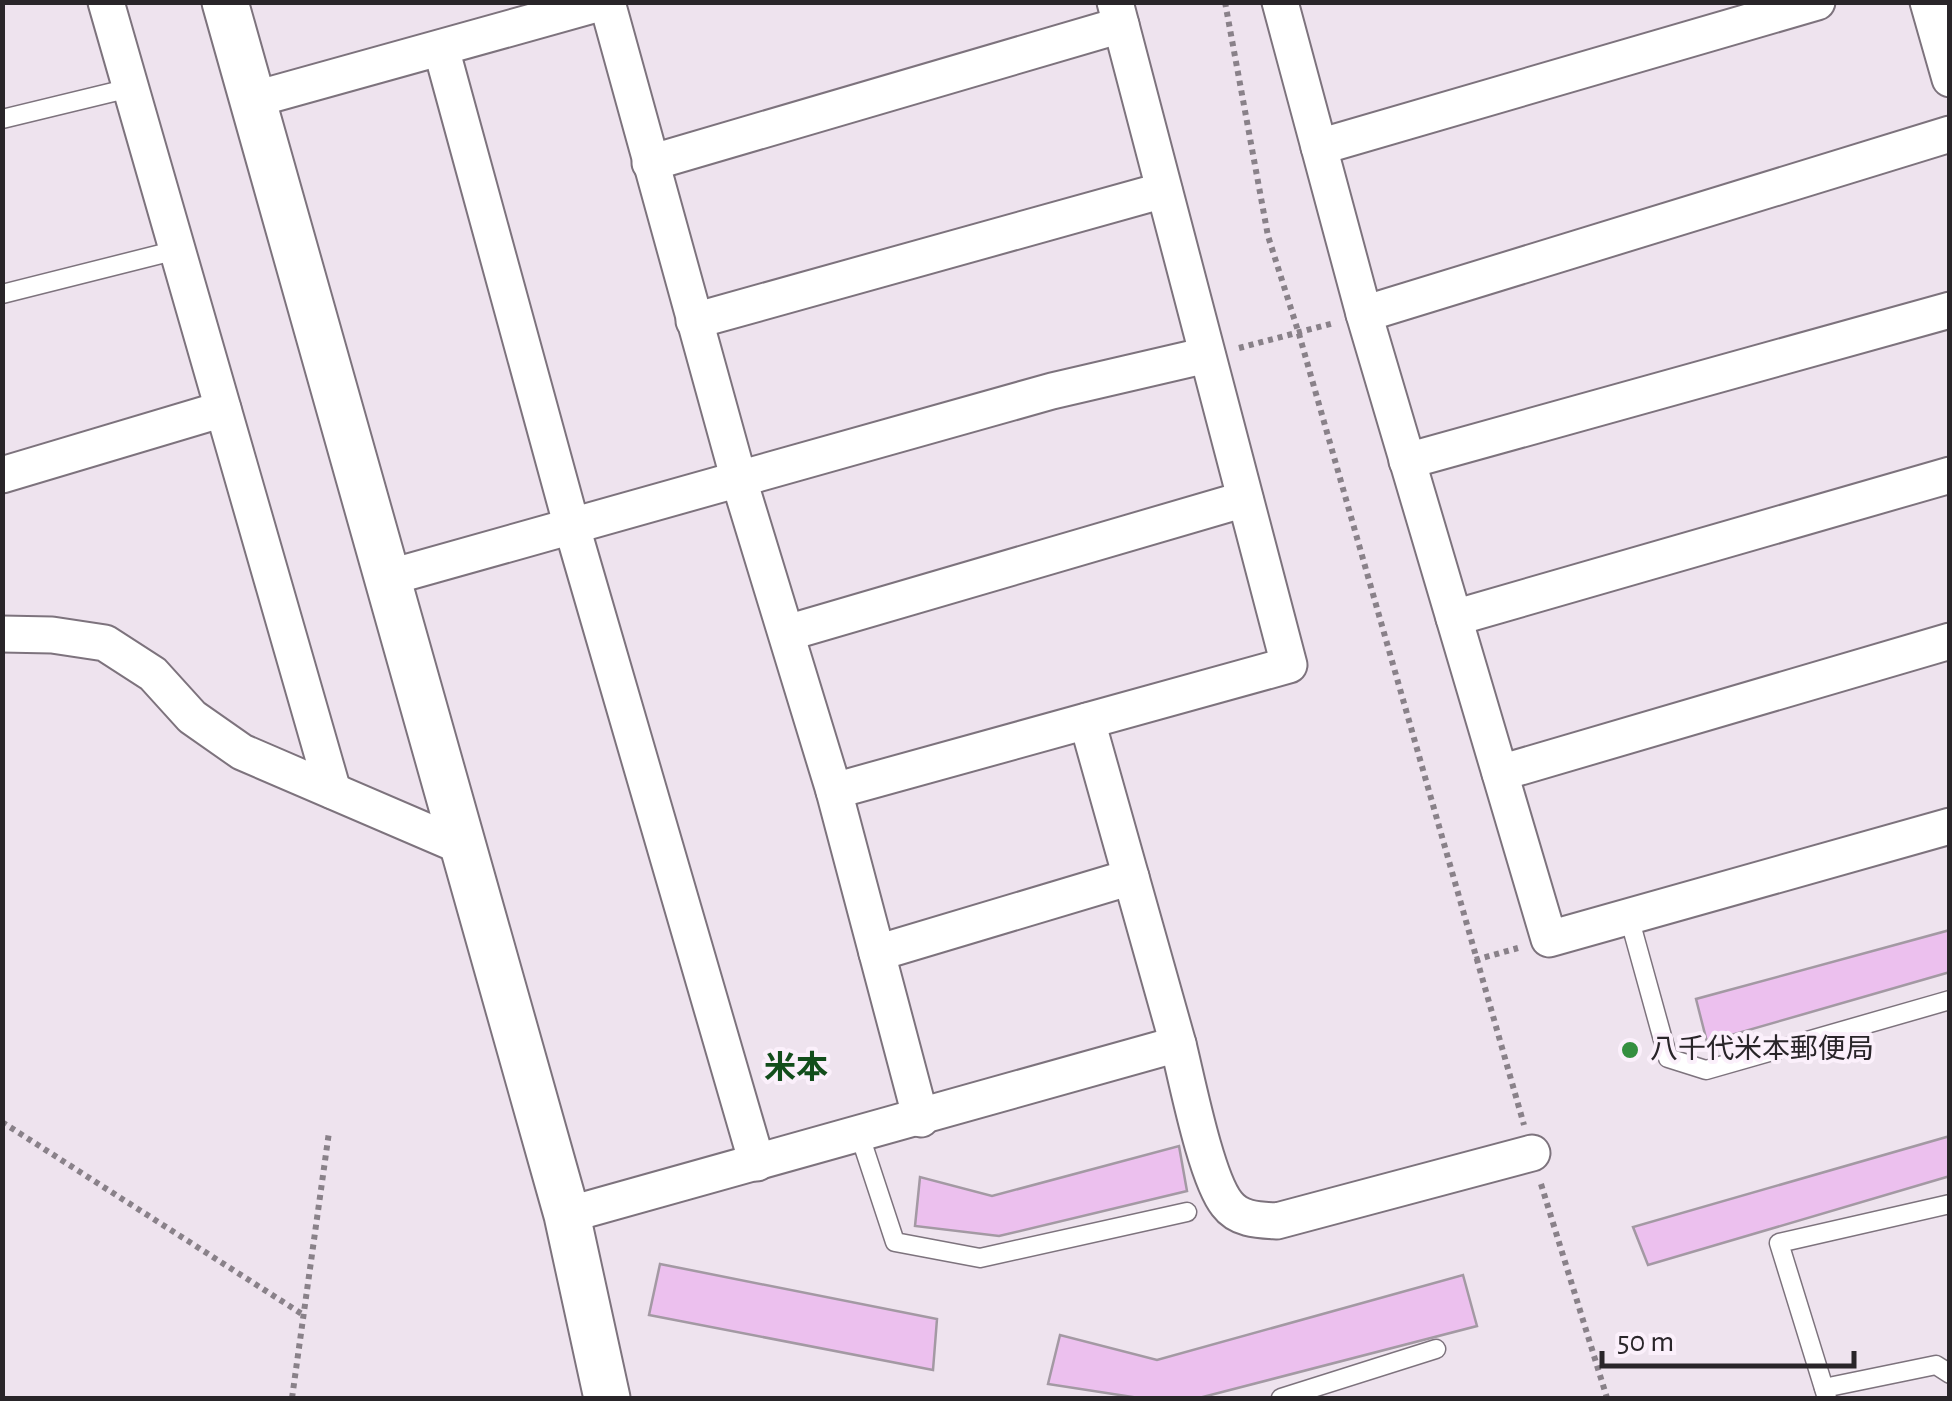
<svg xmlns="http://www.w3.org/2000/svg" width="1952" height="1401" viewBox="0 0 1952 1401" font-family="'Alegreya Sans','Noto Sans JP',sans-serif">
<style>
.building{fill:#ecc0ee;stroke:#a399a3;stroke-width:2.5}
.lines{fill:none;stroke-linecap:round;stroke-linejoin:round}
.service-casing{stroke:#7d737d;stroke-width:21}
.minor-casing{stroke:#7d737d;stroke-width:39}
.tertiary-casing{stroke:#7d737d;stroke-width:49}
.path{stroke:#898189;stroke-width:6;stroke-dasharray:5 5;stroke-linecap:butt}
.service{stroke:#fff;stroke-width:18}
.minor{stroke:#fff;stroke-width:35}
.tertiary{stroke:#fff;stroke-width:45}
.poi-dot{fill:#358f40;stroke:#fbf0fb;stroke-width:4}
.labels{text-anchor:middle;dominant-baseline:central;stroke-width:8;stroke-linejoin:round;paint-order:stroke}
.poi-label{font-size:28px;fill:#292529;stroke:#fbf0fb;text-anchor:start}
.quarter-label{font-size:32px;font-weight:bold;fill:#124d1b;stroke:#fbf0fb}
</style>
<rect width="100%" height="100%" fill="#eee3ee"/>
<!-- building -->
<g class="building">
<polygon points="1950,930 1950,972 1707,1042 1696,999"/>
<polygon points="1950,1136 1950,1176 1648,1265 1633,1227"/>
<polygon points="1179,1146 1187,1191 999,1236 915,1226 920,1177 992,1196"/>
<polygon points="660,1264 937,1319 933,1370 649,1315"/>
<polygon points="1463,1275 1477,1326 1199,1398 1139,1398 1048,1384 1060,1335 1157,1360"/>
</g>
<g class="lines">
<!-- service casing -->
<g class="service-casing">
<g id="service">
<polyline points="2,119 130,88"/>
<polyline points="2,294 177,250"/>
<polyline points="1629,917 1668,1058 1706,1070 1950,1000"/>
<polyline points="860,1136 895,1242 980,1258 1187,1212"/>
<polyline points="1824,1388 1936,1365 1950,1374"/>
<polyline points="1281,1398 1436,1349"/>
<polyline points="1827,1398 1779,1243 1950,1204"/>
</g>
</g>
<!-- minor casing -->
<g class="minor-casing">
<g id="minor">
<polyline points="106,2 333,791"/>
<polyline points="607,2 739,480 834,791 921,1119"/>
<polyline points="1280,2 1364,314 1549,939 1950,826"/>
<polyline points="1928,2 1950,79"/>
<polyline points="441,48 572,527 757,1163"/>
<polyline points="252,100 604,2"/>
<polyline points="1319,147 1817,2"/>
<polyline points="650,163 1121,25"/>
<polyline points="1364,314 1950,134"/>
<polyline points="694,321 1164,190"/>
<polyline points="1407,461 1950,310"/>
<polyline points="2,475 223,409"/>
<polyline points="387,578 1052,391 1207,355"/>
<polyline points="1454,618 1950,475"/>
<polyline points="787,633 1245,499"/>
<polyline points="2,634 52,635 105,643 153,674 192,717 242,752 463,847"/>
<polyline points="1087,721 1178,1044"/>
<polyline points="1500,773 1950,641"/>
<polyline points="834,791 1289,665 1115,2"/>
<polyline points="877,953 1131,877"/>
<path d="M567 1215 1178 1044C1187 1080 1206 1178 1227 1204 1239 1220 1259 1220 1277 1221L1532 1153"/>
</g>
</g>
<!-- tertiary casing -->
<g class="tertiary-casing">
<polyline id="tertiary" points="225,2 567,1215 607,1398"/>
</g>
<!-- path -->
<g class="path">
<polyline points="1225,2 1268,236 1299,334 1524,1125"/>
<polyline points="1239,348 1334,323"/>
<polyline points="1475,960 1518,948"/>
<polyline points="2,1122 302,1314"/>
<polyline points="1541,1184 1607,1398"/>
<polyline points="292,1398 329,1132"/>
</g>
<!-- service -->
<use href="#service" class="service"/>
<!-- minor -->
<use href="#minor" class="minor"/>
<!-- tertiary -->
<use href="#tertiary" class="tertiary"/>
</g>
<!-- markers -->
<circle class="poi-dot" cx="1630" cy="1050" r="10"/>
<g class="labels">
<!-- poi labels -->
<g class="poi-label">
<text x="1650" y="1050">八千代米本郵便局</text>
</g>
<!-- quarter labels -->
<g class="quarter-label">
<text x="796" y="1068">米本</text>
</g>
</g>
<!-- border -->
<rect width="1952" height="1401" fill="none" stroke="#292529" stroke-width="10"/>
<!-- scale -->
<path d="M1602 1351v15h252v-15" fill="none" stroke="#292529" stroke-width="5"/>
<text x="1617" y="1351" font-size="30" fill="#292529" stroke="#fbf0fb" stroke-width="8" paint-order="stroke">50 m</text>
</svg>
